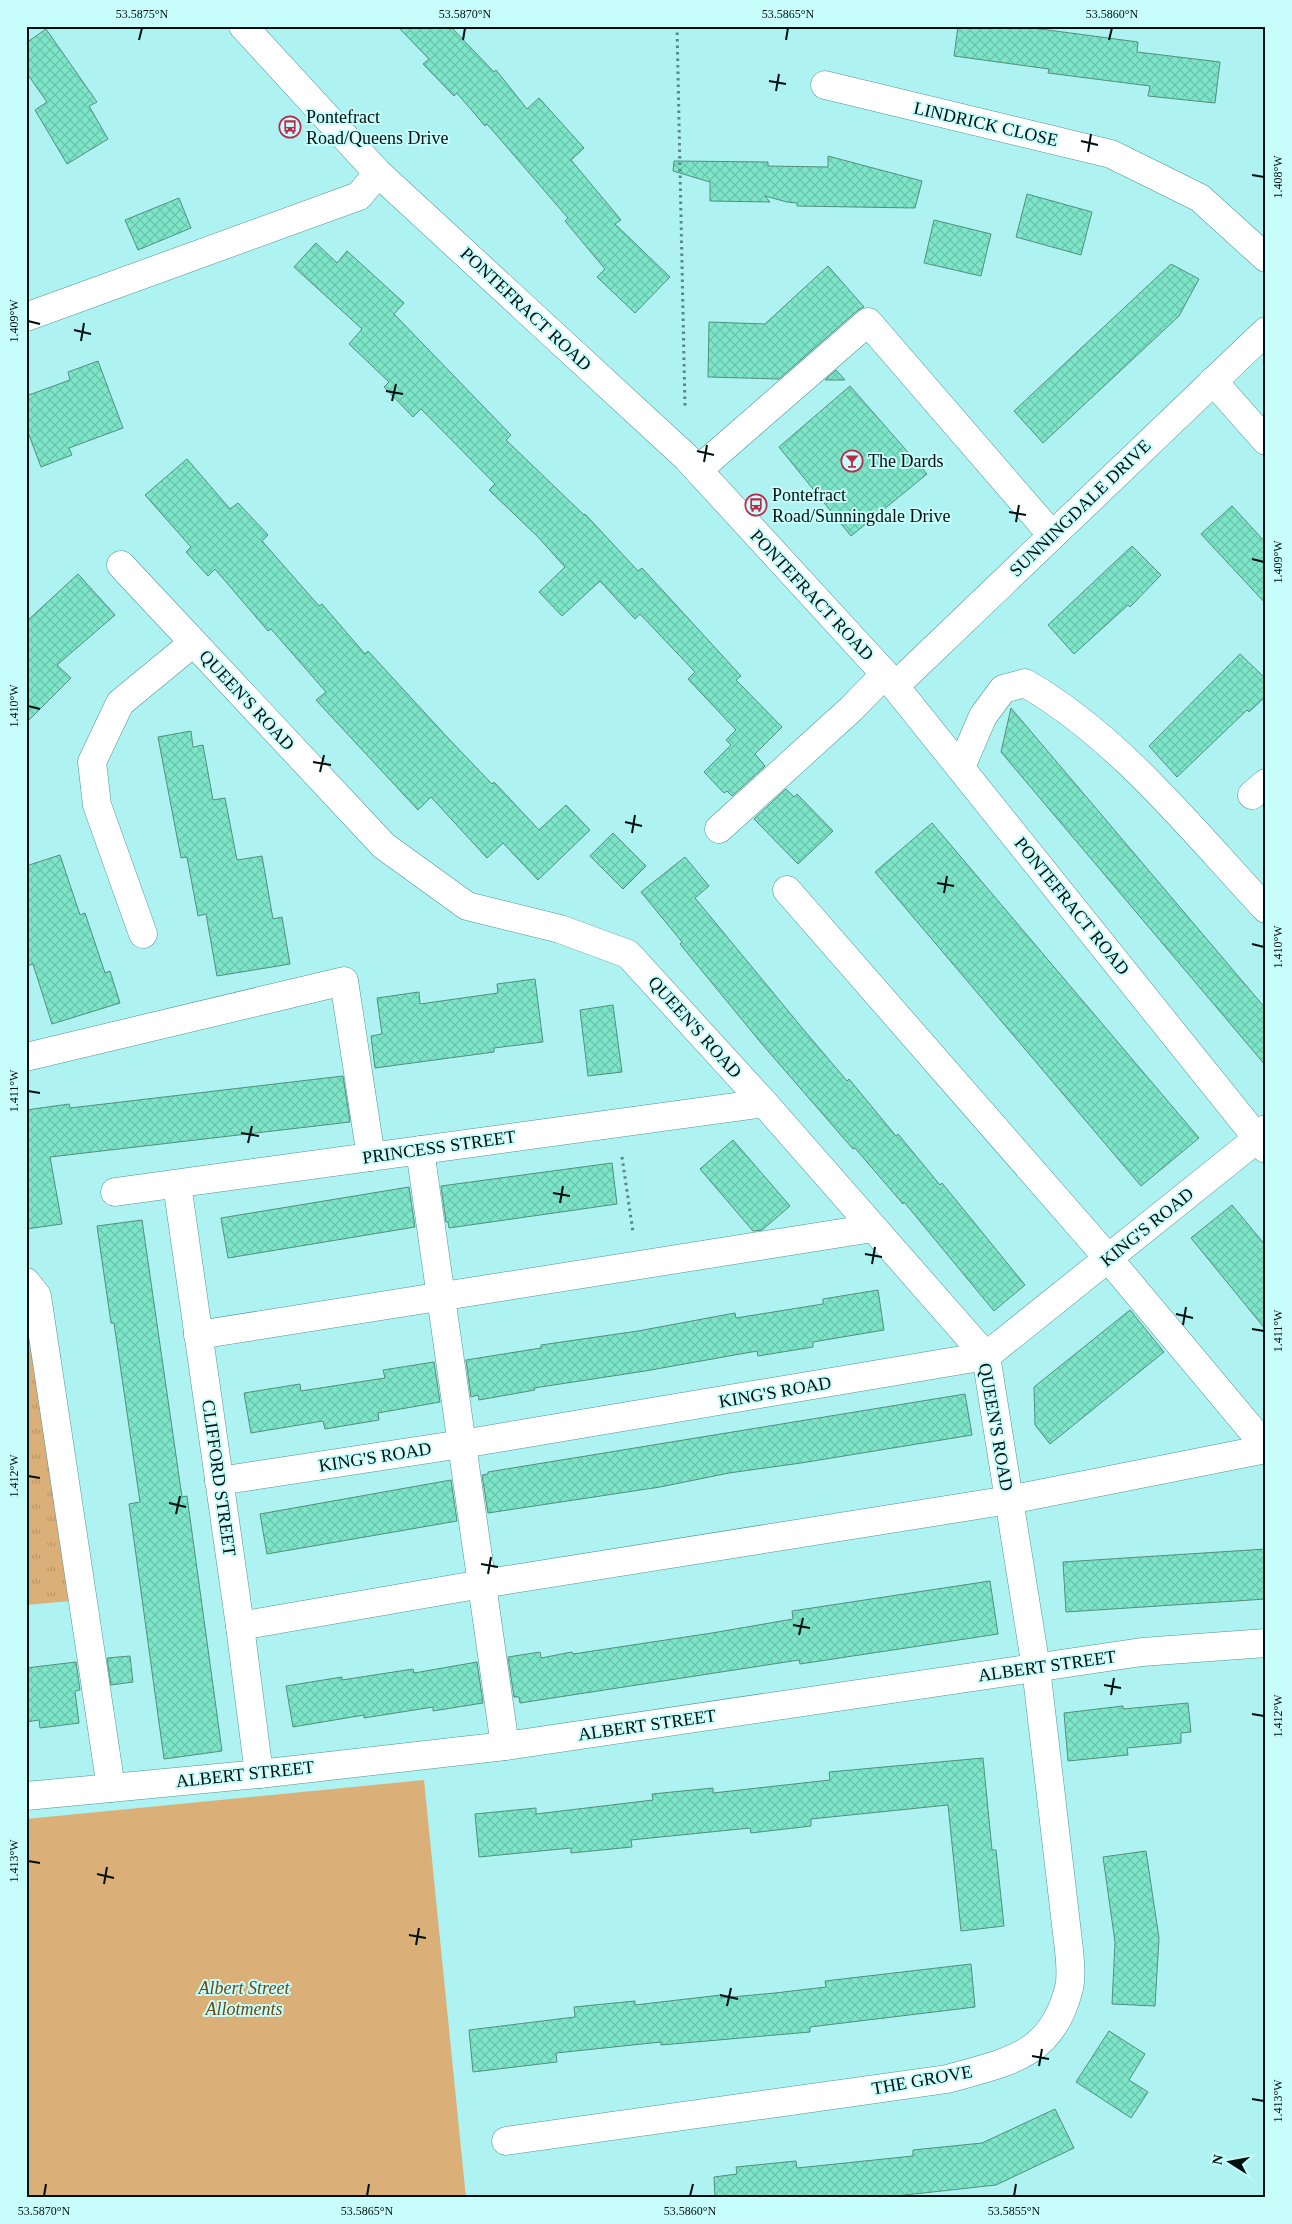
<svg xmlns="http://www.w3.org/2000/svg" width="1292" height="2224" viewBox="0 0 1292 2224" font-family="Georgia,serif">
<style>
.grass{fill:url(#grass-tufts)}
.garden{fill:#dbb078}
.building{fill:url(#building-cross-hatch);stroke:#538f7e}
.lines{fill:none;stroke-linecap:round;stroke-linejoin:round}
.minor-casing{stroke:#519493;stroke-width:29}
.path{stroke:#5b8685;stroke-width:3;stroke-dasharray:2.5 4;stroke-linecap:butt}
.minor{stroke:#fff;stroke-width:28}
.ticks{fill:none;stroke:#000f0f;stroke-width:2}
.labels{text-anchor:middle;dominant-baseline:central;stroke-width:4;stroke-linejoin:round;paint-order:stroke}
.poi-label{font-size:18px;fill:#000f0f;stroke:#c7fefc;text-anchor:start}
.street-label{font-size:18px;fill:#000f0f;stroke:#c7fefc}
.park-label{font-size:18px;font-style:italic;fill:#6b4811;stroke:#c7fefc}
.neatline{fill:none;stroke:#000f0f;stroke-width:2}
.ticks-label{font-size:12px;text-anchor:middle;fill:#000f0f}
</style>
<defs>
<pattern id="grass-tufts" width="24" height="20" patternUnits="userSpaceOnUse" patternTransform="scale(1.25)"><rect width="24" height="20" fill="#dbb078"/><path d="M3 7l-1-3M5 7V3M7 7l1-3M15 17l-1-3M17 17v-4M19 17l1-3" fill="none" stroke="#ba9667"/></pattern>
<pattern id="building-cross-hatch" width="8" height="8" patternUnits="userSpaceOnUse" patternTransform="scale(1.25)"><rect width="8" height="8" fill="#7de5c8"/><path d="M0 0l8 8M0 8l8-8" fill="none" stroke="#6ac3ab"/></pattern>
</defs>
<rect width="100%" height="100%" fill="#aef3f1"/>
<!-- grass -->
<polygon class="grass" points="26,1339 37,1344 71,1601 26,1605"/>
<!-- garden -->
<polygon class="garden" points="424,1780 466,2198 26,2198 26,1819"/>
<!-- building -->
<g class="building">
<polygon points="397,26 450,26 494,72 496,70 527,109 539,98 584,148 571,160 621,220 615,224 670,277 635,313 597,277 605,269 565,221 568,218 487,124 485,126 457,93 454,96 423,64 429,59"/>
<polygon points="958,26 1018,26 1138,42 1137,52 1220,62 1215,103 1148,96 1150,86 1048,73 1049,69 954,56"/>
<polygon points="46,29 97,102 89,106 108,139 67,164 35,110 47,102 26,72 26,43"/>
<polygon points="828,156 922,181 915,208 797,206 797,203 787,202 765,196 770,202 710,201 710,182 673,171 674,161 768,162 768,166 828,167"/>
<polygon points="1027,194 1092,212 1081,255 1016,237"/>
<polygon points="179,198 191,228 138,250 125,220"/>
<polygon points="934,220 991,234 981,276 924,263"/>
<polygon points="316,243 337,263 347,251 404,303 394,314 511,435 506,440 584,515 585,514 638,571 642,568 741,676 736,680 782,727 755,754 765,766 732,796 727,791 724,793 704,772 731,745 726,740 736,730 688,679 695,672 640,614 635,619 600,581 562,616 539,592 565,567 538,537 489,490 495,484 421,409 413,417 384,387 389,382 349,344 362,329 294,267"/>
<polygon points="1171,264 1199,279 1179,316 1043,443 1014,411"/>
<polygon points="828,266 864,307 858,310 779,379 708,377 709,322 765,324"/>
<polygon points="98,361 123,428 69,448 72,455 41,467 26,427 26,396 70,380 68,372"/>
<polygon points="836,370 845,380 825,380"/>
<polygon points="850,386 927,474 851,536 779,447"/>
<polygon points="187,459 230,509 238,503 268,535 262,541 319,606 322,604 365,654 368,651 447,737 492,784 494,782 539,830 566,805 590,830 538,880 503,843 487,858 431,797 418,810 316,700 326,692 271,629 268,631 215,569 208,576 186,552 191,547 145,495"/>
<polygon points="1232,506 1266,543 1266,604 1201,534"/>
<polygon points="1132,546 1161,575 1130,607 1128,605 1074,654 1048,625"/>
<polygon points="78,574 115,615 57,665 71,678 26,723 26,622"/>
<polygon points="1240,654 1266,679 1266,696 1249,712 1247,710 1177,777 1149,746"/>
<polygon points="1011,708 1266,1009 1266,1066 1001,752"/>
<polygon points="191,731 193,747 203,745 213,800 225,798 237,860 262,856 273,919 282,917 290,964 217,976 206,914 198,916 187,857 181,858 158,737"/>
<polygon points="786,789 794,797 797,794 833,831 798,864 754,819"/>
<polygon points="932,823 1199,1138 1141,1186 875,872"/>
<polygon points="613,833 646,866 623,889 590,856"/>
<polygon points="60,855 80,915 85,913 105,973 110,971 120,1003 52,1024 33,964 26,966 26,866"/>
<polygon points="685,857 709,886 695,898 803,1029 847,1081 849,1079 896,1136 898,1134 940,1185 942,1183 1025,1285 994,1311 904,1202 903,1204 855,1148 853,1149 762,1044 680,944 682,942 641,892"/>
<polygon points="535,979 543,1042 494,1048 494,1052 375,1068 371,1036 382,1034 377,998 419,992 420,1004 498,993 497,984"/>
<polygon points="613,1005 622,1072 588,1076 580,1010"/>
<polygon points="343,1076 350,1122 50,1157 62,1224 26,1229 26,1110 69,1104 70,1108"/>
<polygon points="733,1140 790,1206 762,1230 753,1231 700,1169"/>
<polygon points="612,1163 617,1204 449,1228 448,1222 446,1222 441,1186"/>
<polygon points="409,1187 415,1227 228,1258 221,1218"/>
<polygon points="1232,1205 1266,1246 1266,1330 1191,1238"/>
<polygon points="142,1220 182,1497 187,1496 222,1751 164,1759 129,1504 140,1502 114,1323 111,1323 97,1226"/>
<polygon points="878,1290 884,1330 813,1342 813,1347 758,1356 757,1351 645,1371 534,1388 535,1390 479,1400 478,1395 471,1397 466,1360 541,1348 541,1345 638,1331 735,1313 736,1318 823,1304 823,1299"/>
<polygon points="1130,1310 1164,1352 1050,1444 1035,1425 1034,1387"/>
<polygon points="434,1362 440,1402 378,1413 379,1420 325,1429 323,1421 251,1433 244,1393 300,1384 301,1391 346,1384 385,1378 383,1370"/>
<polygon points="965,1394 972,1435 801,1463 729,1473 660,1487 488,1513 482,1475 488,1474 488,1472"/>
<polygon points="451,1480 457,1521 267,1554 260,1514"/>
<polygon points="1266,1549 1266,1599 1066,1612 1063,1562"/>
<polygon points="990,1581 998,1634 800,1664 799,1660 520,1703 519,1697 514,1697 508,1657 540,1652 541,1658 572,1652 573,1654 712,1633 793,1619 792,1611"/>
<polygon points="130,1656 133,1682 111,1685 107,1658"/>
<polygon points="76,1662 80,1690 75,1691 79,1723 40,1728 39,1720 26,1722 26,1668"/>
<polygon points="477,1662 483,1703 433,1711 433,1707 364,1718 364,1715 293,1727 286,1686 342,1677 342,1680 413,1669 414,1673"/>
<polygon points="1188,1703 1191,1732 1181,1733 1181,1743 1127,1748 1128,1755 1068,1761 1064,1713 1123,1706 1123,1709"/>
<polygon points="983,1758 992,1850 996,1850 1004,1926 961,1931 948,1805 811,1819 811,1826 751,1833 750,1828 631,1840 632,1847 571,1853 571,1848 479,1857 475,1814 536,1808 536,1814 653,1800 652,1794 713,1788 713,1793 830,1780 829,1772"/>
<polygon points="1146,1851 1159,1938 1155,2006 1112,2004 1115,1942 1103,1857"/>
<polygon points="971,1964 975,2007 810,2027 810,2032 661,2045 661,2042 556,2053 557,2062 473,2072 469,2030 575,2017 574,2007 635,2001 635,2005 721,1995 721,1998 775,1993 826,1987 825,1981"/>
<polygon points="1109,2031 1145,2054 1129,2080 1148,2092 1131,2118 1076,2082"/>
<polygon points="1055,2109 1074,2148 996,2185 878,2198 715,2198 714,2177 737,2174 736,2167 796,2161 797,2168 913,2156 913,2150 982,2143"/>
</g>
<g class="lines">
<!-- minor casing -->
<g class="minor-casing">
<g id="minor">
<polyline points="243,26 378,173 686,457 885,674 1266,1149"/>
<polyline points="825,85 1111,154 1200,198 1266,258"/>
<polyline points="26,317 359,196 378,173"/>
<polyline points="1213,381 1266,441"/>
<polyline points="698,470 868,322 1052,535"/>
<path d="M121 565 384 846 467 906 560 929 628 954 764 1103 986 1356 1036 1668 1069 1950C1070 1961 1072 1976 1069 1988 1052 2057 1007 2062 947 2079L506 2141"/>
<polyline points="895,686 1266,331"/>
<path d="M961 767 983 716 1003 689 1025 683C1119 737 1193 831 1266 909"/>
<polyline points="1252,795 1266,783"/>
<polyline points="719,829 851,709 885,674"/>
<polyline points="787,890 1108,1258 1266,1447"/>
<polyline points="143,934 97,805 92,762 120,703 193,643"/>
<polyline points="26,1057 344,981 371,1157"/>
<polyline points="420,1150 505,1746"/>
<polyline points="177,1184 240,1626 259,1774"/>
<polyline points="115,1192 764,1103"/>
<polyline points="26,1282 37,1296 111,1788"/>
<polyline points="198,1335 873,1228"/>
<polyline points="219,1481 462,1444 986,1356 1258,1138 1266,1129"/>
<polyline points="240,1626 482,1584 1009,1500 1266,1449"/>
<polyline points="26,1796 259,1774 505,1746 1142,1652 1266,1643"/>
</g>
</g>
<!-- path -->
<g class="path">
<polyline points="677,26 685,408"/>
<polyline points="622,1157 633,1232"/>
</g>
<!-- minor -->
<use href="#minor" class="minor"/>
</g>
<!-- ticks -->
<path class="ticks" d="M139 40 142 28M463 40 465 28M786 40 788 28M1109 40 1112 28M769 81 786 84M776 91 779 74M1081 141 1098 145M1088 152 1091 134M1252 175 1264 177M28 321 40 324M74 330 91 334M81 341 84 323M386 391 403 394M392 401 396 384M697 451 714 455M704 462 707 445M1009 512 1026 515M1016 522 1019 505M1252 559 1264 562M28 706 40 709M313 762 331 765M320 772 324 755M625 822 642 826M632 833 635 815M937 883 954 886M944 893 947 876M1252 944 1264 947M28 1091 40 1093M241 1133 259 1136M248 1143 252 1126M553 1193 570 1196M560 1203 563 1186M865 1254 882 1257M872 1264 875 1247M1176 1314 1193 1318M1183 1325 1186 1307M1252 1329 1264 1331M28 1476 40 1478M169 1503 186 1507M176 1514 180 1496M481 1564 498 1567M488 1574 491 1557M793 1625 810 1628M799 1635 803 1618M1104 1685 1121 1688M1111 1695 1114 1678M1252 1714 1264 1716M28 1861 40 1863M97 1874 114 1878M104 1884 107 1867M409 1935 426 1938M416 1945 419 1928M720 1995 738 1999M727 2006 731 1988M1032 2056 1049 2059M1039 2066 1042 2049M1252 2099 1264 2101M44 2196 46 2184M367 2196 369 2184M690 2196 693 2184M1014 2196 1016 2184"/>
<!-- icons -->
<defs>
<g id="bus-ring" transform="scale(1.125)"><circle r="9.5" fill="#c7fefc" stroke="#ba2a4b" stroke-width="1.5"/><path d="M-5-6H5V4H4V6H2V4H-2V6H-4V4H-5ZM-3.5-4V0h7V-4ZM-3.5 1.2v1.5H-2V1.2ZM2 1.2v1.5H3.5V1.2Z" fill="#ba2a4b"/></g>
<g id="bar-ring" transform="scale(1.125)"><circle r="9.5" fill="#c7fefc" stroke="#ba2a4b" stroke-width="1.5"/><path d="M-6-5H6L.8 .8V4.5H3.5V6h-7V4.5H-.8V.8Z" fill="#ba2a4b"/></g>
</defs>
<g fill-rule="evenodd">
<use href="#bus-ring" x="290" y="127"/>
<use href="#bar-ring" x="852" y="461"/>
<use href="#bus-ring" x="756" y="505"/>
</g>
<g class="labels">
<!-- poi labels -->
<g class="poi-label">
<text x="306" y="117">Pontefract<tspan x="306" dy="21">Road/Queens Drive</tspan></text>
<text x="868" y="461">The Dards</text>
<text x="772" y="495">Pontefract<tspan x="772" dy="21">Road/Sunningdale Drive</tspan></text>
</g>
<!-- street labels -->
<g class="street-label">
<text transform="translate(986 124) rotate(13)">LINDRICK CLOSE</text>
<text transform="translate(526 309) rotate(43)">PONTEFRACT ROAD</text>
<text transform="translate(1080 508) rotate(-44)">SUNNINGDALE DRIVE</text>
<text transform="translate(812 595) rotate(47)">PONTEFRACT ROAD</text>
<text transform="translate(247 700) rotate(47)">QUEEN'S ROAD</text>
<text transform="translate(1072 906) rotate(51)">PONTEFRACT ROAD</text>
<text transform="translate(695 1027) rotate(48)">QUEEN'S ROAD</text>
<text transform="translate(439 1147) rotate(-8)">PRINCESS STREET</text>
<text transform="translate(1147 1227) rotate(-39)">KING'S ROAD</text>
<text transform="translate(775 1392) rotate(-10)">KING'S ROAD</text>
<text transform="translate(996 1427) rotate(80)">QUEEN'S ROAD</text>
<text transform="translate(375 1457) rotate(-9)">KING'S ROAD</text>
<text transform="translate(219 1478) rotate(82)">CLIFFORD STREET</text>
<text transform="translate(1047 1666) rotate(-8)">ALBERT STREET</text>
<text transform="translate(647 1725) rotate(-8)">ALBERT STREET</text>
<text transform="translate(245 1774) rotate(-6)">ALBERT STREET</text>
<text transform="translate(922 2080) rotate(-10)">THE GROVE</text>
</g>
<!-- park labels -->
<g class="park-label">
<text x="244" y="1988">Albert Street<tspan x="244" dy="21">Allotments</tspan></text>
</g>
</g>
<!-- border -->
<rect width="1292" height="2224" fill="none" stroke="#c7fefc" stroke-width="55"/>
<!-- north arrow -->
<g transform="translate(1230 2162) rotate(281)" stroke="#c7fefc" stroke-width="4" paint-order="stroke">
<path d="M0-4L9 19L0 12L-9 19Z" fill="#000f0f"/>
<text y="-8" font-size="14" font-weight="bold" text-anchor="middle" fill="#000f0f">N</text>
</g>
<rect x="28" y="28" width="1236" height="2168" class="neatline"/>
<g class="ticks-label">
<text x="142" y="18">53.5875°N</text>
<text x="465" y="18">53.5870°N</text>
<text x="788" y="18">53.5865°N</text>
<text x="1112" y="18">53.5860°N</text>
<text transform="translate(1278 177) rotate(-90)" y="4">1.408°W</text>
<text transform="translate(14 321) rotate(-90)" y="4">1.409°W</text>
<text transform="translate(1278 562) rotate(-90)" y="4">1.409°W</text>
<text transform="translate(14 706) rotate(-90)" y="4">1.410°W</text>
<text transform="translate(1278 947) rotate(-90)" y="4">1.410°W</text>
<text transform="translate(14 1091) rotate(-90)" y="4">1.411°W</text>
<text transform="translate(1278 1331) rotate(-90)" y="4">1.411°W</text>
<text transform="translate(14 1476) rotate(-90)" y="4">1.412°W</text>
<text transform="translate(1278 1716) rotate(-90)" y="4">1.412°W</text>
<text transform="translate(14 1861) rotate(-90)" y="4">1.413°W</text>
<text transform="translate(1278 2101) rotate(-90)" y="4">1.413°W</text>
<text x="44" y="2215">53.5870°N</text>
<text x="367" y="2215">53.5865°N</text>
<text x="690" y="2215">53.5860°N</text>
<text x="1014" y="2215">53.5855°N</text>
</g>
</svg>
